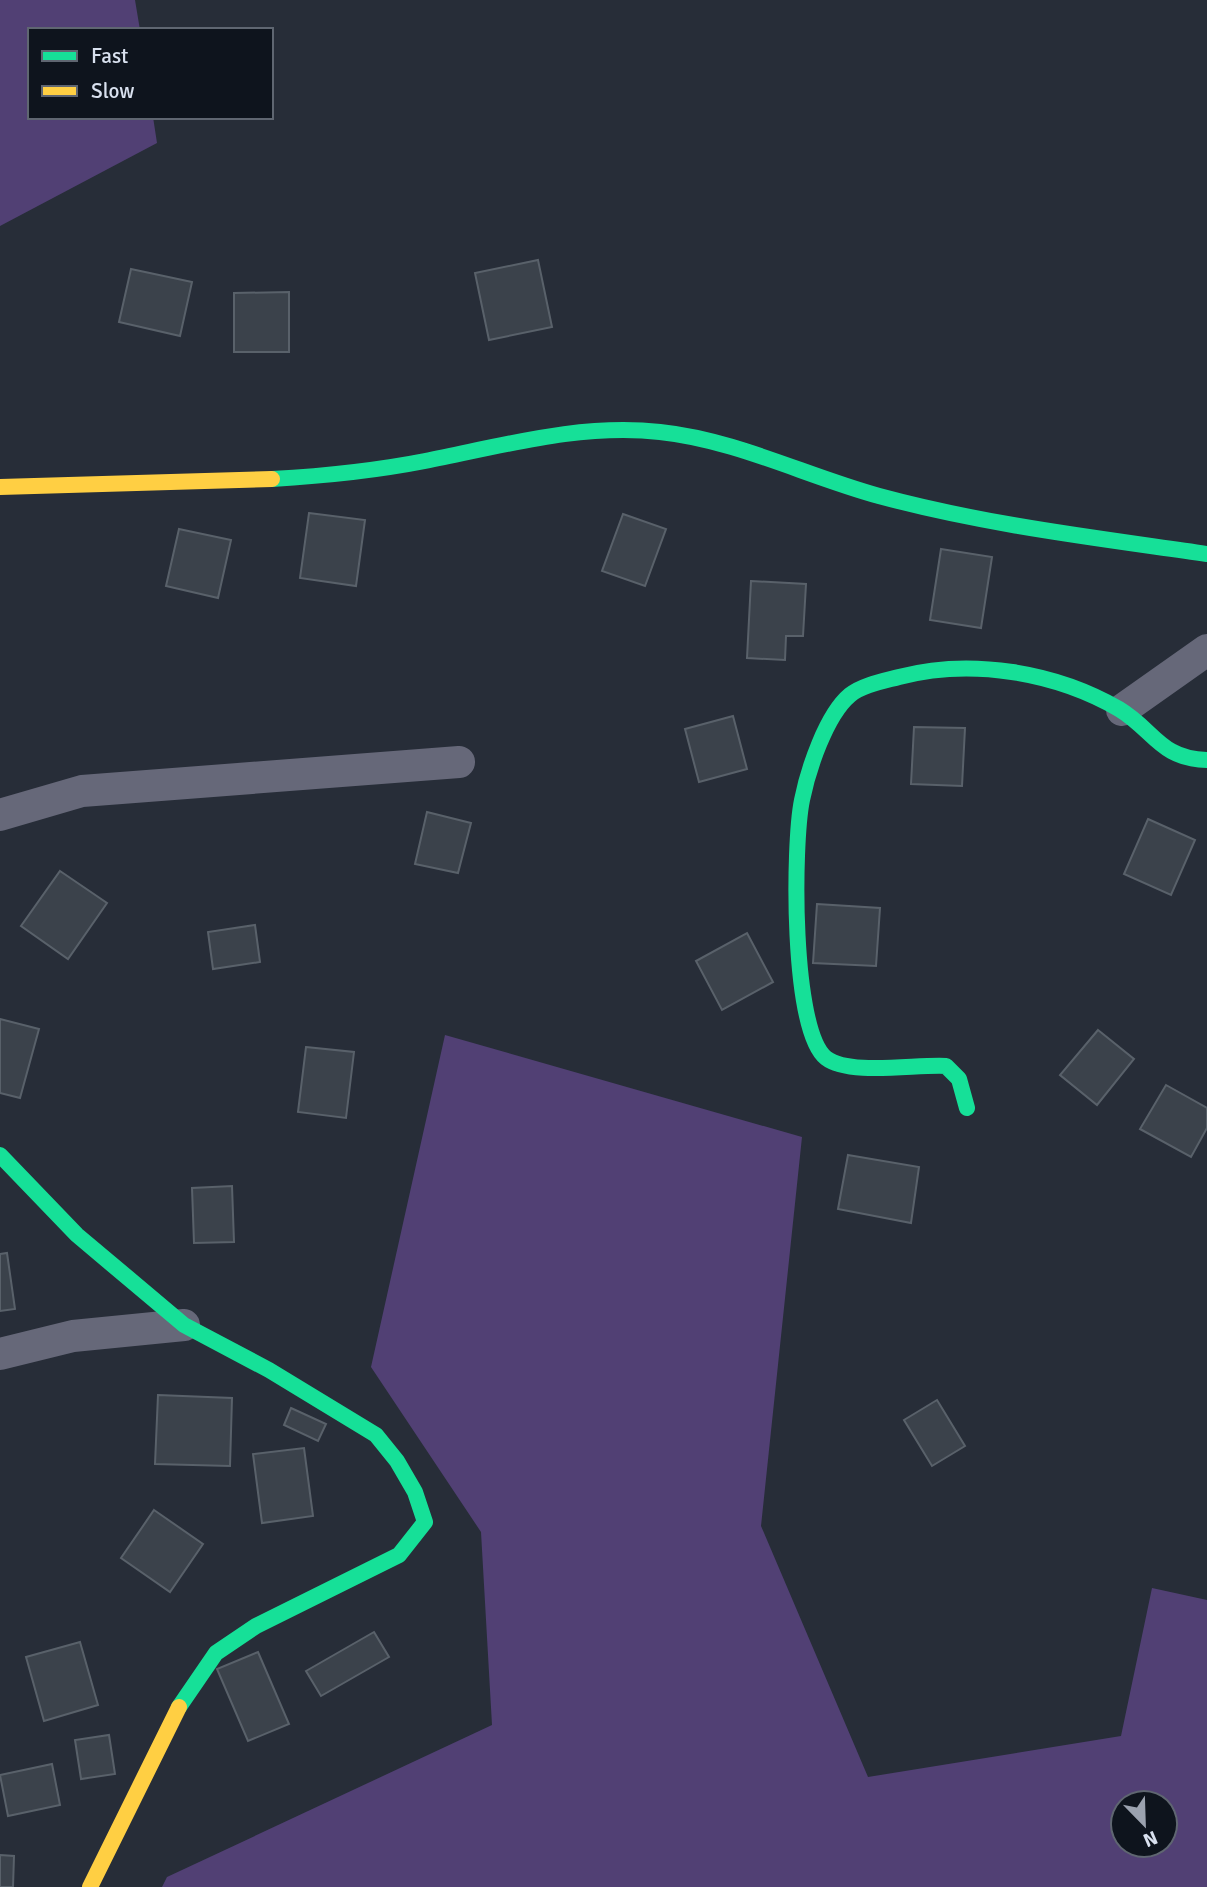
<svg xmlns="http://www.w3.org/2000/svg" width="1207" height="1887" viewBox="0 0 1207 1887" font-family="Signika,sans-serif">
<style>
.green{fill:#514074;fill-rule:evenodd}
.building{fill:#3b424b;stroke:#59616a;stroke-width:2}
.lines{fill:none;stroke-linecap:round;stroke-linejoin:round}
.street{stroke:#666879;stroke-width:32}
.fast{stroke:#16e098;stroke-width:16}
.slow{stroke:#ffcf43;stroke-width:16}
</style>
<rect width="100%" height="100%" fill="#272d38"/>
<!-- green -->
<g class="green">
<polygon points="0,0 135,0 140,30 30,30 30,117 153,117 157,143 0,226"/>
<path d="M445 1035 802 1137 761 1526 868 1777 1121 1736 1152 1588 1207 1600V1887H162L167 1877 492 1725 481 1532 371 1367ZM1123 1803H1165V1845H1123Z"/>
</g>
<!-- building -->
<g class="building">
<polygon points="538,260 552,327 489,340 475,273"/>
<polygon points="131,269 192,282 180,336 119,322"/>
<polygon points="289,292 289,352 234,352 234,293"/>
<polygon points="309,513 365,520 356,586 300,578"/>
<polygon points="623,514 666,529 645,586 602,571"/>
<polygon points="179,529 231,540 218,598 166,586"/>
<polygon points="941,549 992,557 981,628 930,620"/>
<polygon points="751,581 806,584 803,636 786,636 785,660 747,658"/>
<polygon points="733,716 747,769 699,782 685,729"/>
<polygon points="914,727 965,728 962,786 911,784"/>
<polygon points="427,812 471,823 458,873 415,864"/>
<polygon points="1148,819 1195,840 1171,895 1124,874"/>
<polygon points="60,871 107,903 68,959 21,926"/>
<polygon points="817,904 880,908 876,966 813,963"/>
<polygon points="255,925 260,962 213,969 208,932"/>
<polygon points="747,933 773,982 722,1010 696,961"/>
<polygon points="0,1019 39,1029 20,1098 0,1093"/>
<polygon points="1098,1030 1134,1059 1097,1105 1060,1075"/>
<polygon points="306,1047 354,1052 346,1118 298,1112"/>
<polygon points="1166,1085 1207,1108 1207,1128 1191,1157 1140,1129"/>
<polygon points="848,1155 919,1167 911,1223 838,1209"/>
<polygon points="232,1186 234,1242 194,1243 192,1188"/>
<polygon points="7,1253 15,1309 0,1311 0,1254"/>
<polygon points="158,1395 232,1398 230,1466 155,1464"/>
<polygon points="937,1400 965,1446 932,1466 904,1420"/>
<polygon points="291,1408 326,1424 318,1441 284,1425"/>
<polygon points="304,1448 313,1516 262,1523 253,1454"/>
<polygon points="154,1510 203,1544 170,1592 121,1558"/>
<polygon points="374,1632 389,1657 321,1696 306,1671"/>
<polygon points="80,1642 98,1705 44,1721 26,1657"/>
<polygon points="258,1652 289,1724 248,1741 217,1669"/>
<polygon points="109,1735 115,1774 81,1779 75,1740"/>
<polygon points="52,1764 60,1805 8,1816 0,1775"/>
<polygon points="0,1855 14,1856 13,1887 0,1887"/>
</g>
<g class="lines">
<!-- street -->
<g class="street">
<polyline points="1122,710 1207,650"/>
<polyline points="0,815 82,791 459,762"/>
<polyline points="0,1354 73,1336 184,1325"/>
</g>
<!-- fast -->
<g class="fast">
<path d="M272 479C324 476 374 471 425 461 502 446 581 423 660 432 736 440 806 476 879 496 986 525 1097 538 1207 554"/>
<path d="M967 1108 959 1079 946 1066C917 1064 849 1076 826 1058 791 1030 793 844 802 800 808 770 826 715 850 695 862 685 884 681 899 677 971 658 1055 672 1119 709 1154 730 1160 759 1207 760"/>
<polyline points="0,1155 77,1235 184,1325 269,1370 376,1435 397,1461 415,1492 425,1522 399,1555 256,1626 216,1653 179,1707"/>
</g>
<!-- slow -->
<g class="slow">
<polyline points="0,487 272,479"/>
<polyline points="90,1887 179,1707"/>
</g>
</g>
<!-- legend -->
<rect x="28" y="28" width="245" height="91" fill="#0e141d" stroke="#5f6671" stroke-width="2"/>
<rect x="42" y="51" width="35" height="10" fill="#16e098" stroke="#5f6671" stroke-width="2"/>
<text x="91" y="63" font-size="21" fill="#d9e1ef">Fast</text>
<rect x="42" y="86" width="35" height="10" fill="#ffcf43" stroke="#5f6671" stroke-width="2"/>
<text x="91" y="98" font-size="21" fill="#d9e1ef">Slow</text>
<!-- north arrow -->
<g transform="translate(1144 1824) rotate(157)"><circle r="33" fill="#0e141d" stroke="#5f6671" stroke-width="2"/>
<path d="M0-5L12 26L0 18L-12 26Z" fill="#9ba2af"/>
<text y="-10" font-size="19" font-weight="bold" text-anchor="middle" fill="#d9e1ef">N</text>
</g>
</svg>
